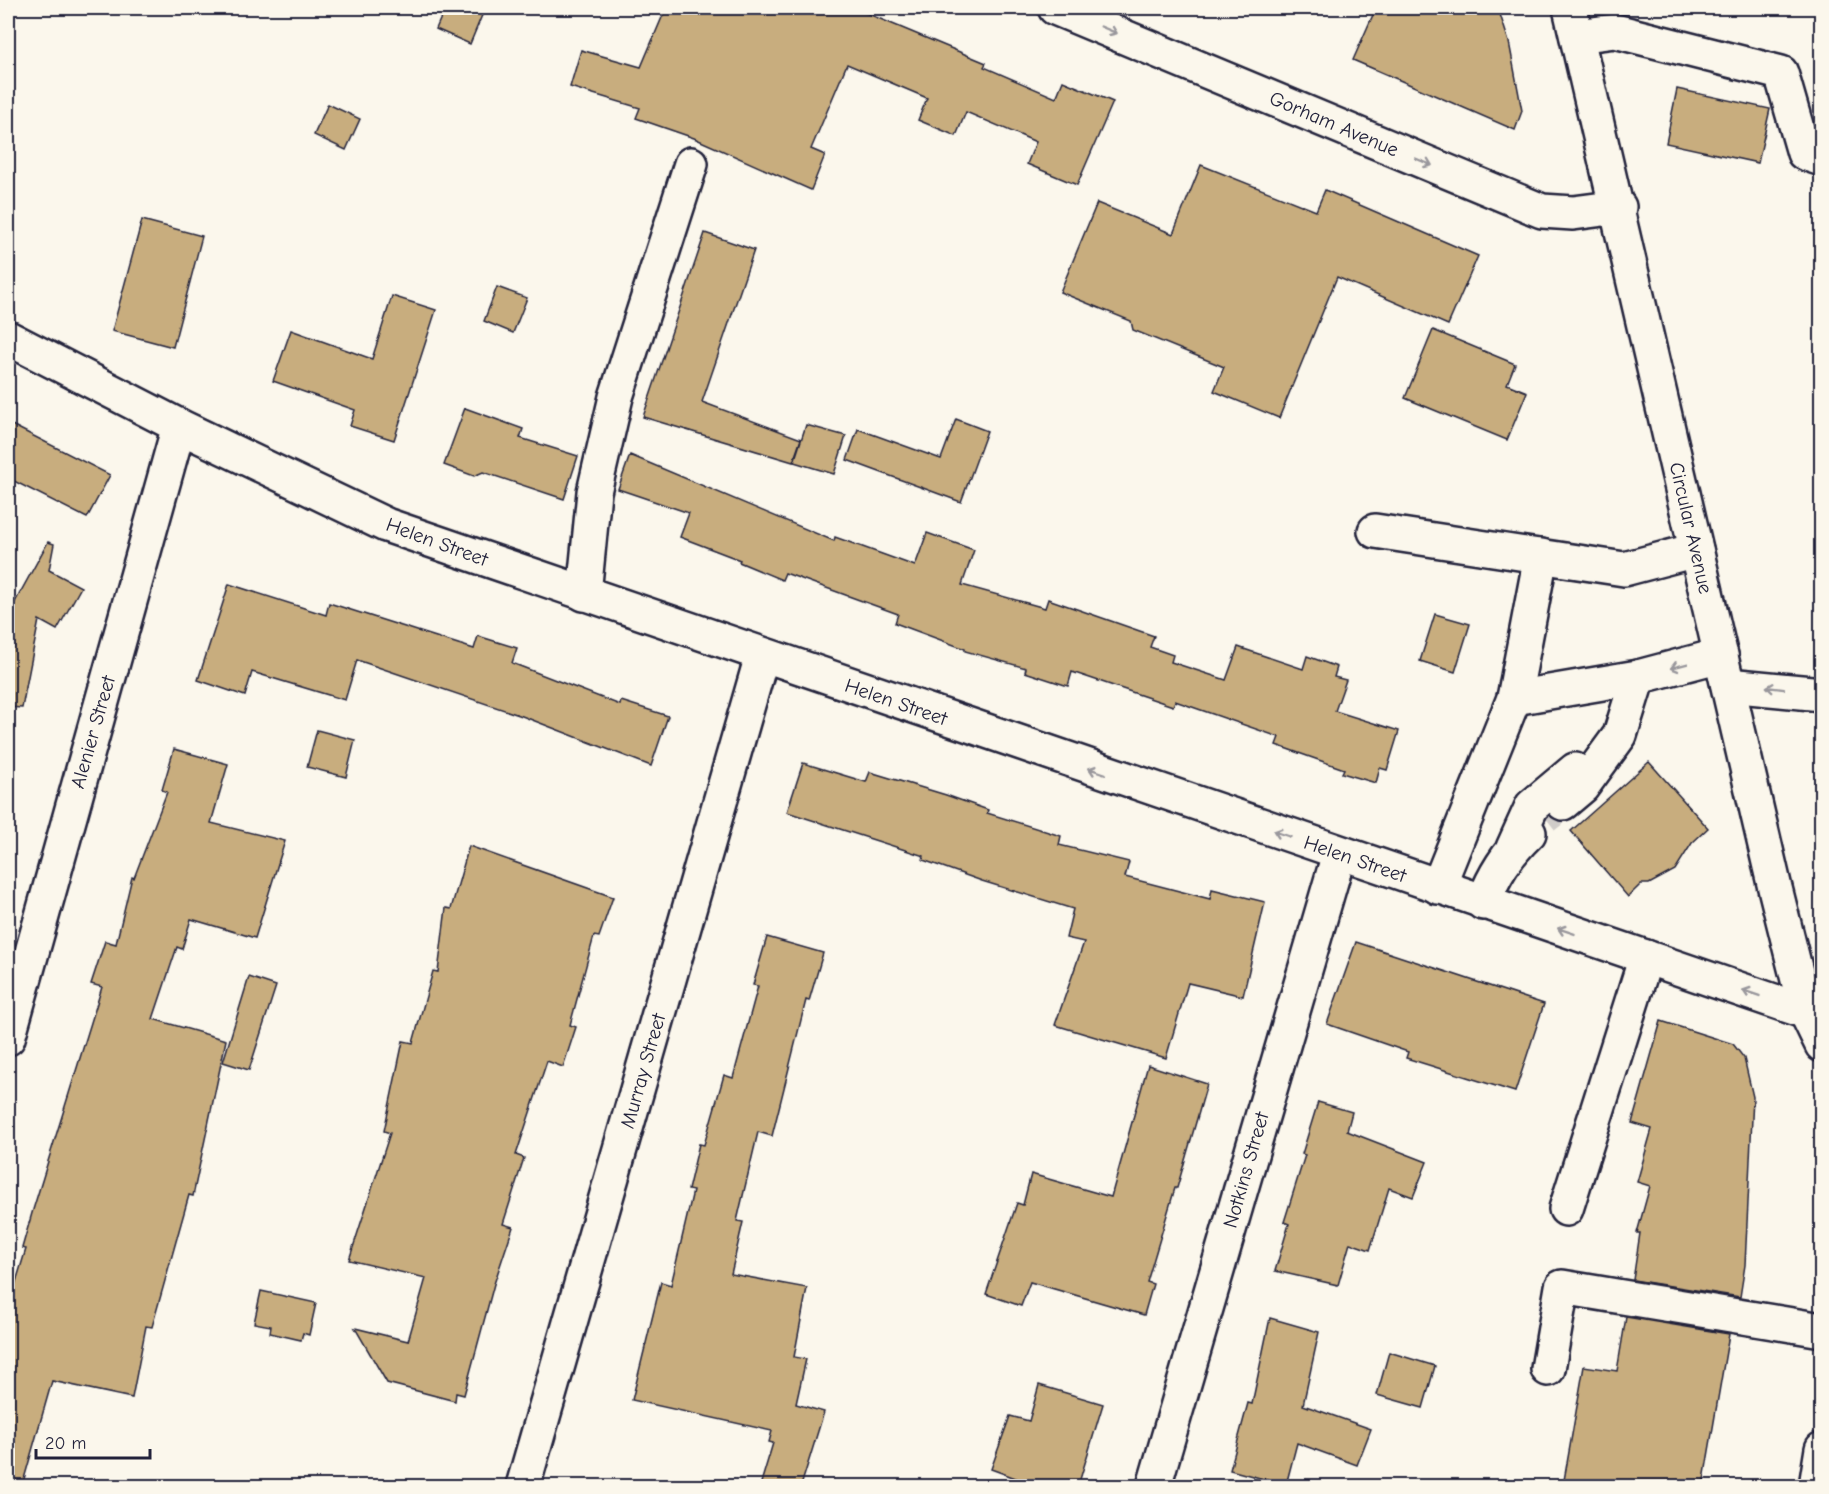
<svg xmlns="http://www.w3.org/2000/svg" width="1829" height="1494" viewBox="0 0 1829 1494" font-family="'Comic Neue',sans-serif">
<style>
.building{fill:#c8ad7e;stroke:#22223b;stroke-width:1.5}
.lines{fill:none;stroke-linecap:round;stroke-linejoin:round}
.minor-tunnel{stroke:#d0ccc9;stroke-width:33;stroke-dasharray:33 16;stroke-linecap:butt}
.minor-casing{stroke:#22223b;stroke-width:38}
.major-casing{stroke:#22223b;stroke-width:38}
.minor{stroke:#fbf7ec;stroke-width:33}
.major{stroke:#fbf7ec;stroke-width:33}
.oneway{stroke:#99979c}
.labels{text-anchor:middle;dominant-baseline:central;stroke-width:4.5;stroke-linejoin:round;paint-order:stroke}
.street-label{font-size:20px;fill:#22223b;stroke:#fbf7ec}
</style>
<rect width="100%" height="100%" fill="#fbf7ec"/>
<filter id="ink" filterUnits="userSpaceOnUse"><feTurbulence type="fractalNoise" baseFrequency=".0167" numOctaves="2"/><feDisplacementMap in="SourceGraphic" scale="12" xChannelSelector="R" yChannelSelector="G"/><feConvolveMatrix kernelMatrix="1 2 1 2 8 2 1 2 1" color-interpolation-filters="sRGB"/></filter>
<g filter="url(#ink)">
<!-- building -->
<g class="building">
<polygon points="445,8 485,8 470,44 436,29"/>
<polygon points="666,8 854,8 986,63 984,67 1056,98 1063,81 1113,102 1077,185 1027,164 1036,142 966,112 956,136 918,120 927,98 847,64 811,149 825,155 811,190 694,138 636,118 640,108 570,87 581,50 641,67"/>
<polygon points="1376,8 1498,8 1509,42 1522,111 1515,130 1353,60"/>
<polygon points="1677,89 1770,109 1758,163 1666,143"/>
<polygon points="328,104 360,119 346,150 314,135"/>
<polygon points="1201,165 1316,211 1325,190 1478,256 1448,325 1337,277 1279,418 1214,391 1224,367 1133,330 1131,321 1060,292 1097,203 1173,234"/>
<polygon points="142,220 202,236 173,347 112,331"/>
<polygon points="705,233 754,250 702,402 801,439 793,462 643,417"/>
<polygon points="497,287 527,298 513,333 484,321"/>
<polygon points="392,296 436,310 394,440 350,426 355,410 273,381 291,330 372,359"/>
<polygon points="1433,330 1515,364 1507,384 1527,392 1507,440 1405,398"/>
<polygon points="465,408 523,429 520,438 578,456 564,499 483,472 474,476 444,465"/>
<polygon points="956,419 987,431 961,502 847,460 858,429 941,459"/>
<polygon points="8,423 110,475 87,518 8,478"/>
<polygon points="806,425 846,436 834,474 794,462"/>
<polygon points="630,455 834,541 835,537 915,566 927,533 974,550 962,585 1045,608 1048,599 1154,636 1150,647 1173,655 1171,662 1226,680 1238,647 1303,669 1307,656 1337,667 1334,677 1346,680 1335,711 1399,731 1387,770 1380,768 1376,783 1342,773 1344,769 1276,745 1279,737 1175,701 1173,706 1072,672 1068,686 1025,672 1026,668 965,651 965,649 895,623 898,614 785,573 782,580 739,562 740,560 680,537 689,513 618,489"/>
<polygon points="48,542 54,544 49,570 81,587 57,630 39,620 22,708 8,707 8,615"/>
<polygon points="229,584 326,615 329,603 474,649 478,636 517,648 512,663 620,705 621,701 668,716 651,766 522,716 357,660 345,700 252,672 245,696 198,680"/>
<polygon points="1435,614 1470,624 1455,672 1420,661"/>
<polygon points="317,730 355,740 346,777 307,767"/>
<polygon points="174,749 228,764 211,823 285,841 255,938 191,919 182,949 177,947 153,1019 226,1040 193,1196 189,1195 152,1327 146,1326 132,1398 52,1381 22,1486 8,1486 8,1308 26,1249 22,1248 32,1213 102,987 91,984 105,941 116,944 132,877 134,878 167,792 162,790"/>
<polygon points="1649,762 1708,828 1692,843 1675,870 1649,884 1641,884 1628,897 1571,831"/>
<polygon points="803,763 866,782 870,772 946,795 988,810 987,813 1061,836 1059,845 1129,862 1125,877 1210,899 1212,889 1265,902 1243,996 1188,983 1166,1058 1055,1025 1084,942 1066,938 1073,909 982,881 923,860 924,856 787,812"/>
<polygon points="469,846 613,897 599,937 594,936 570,1025 576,1027 563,1067 547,1061 516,1155 524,1158 503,1224 513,1227 494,1284 464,1395 456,1393 455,1401 387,1383 355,1328 408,1341 426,1278 349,1260 390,1133 384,1131 403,1041 413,1043 433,971 438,972 446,908 451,909"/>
<polygon points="767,937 823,953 809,1001 806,1000 772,1136 758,1132 737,1221 743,1222 731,1274 807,1288 794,1357 806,1359 796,1404 824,1412 801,1486 760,1486 773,1443 769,1442 772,1431 632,1400 661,1282 671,1285 693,1191 688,1190 699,1144 704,1145 724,1075 733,1078 758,986 753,985"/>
<polygon points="1356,942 1544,1004 1515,1092 1406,1058 1408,1052 1327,1024"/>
<polygon points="249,977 276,986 249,1070 223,1062"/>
<polygon points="1661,1021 1733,1044 1744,1058 1753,1097 1745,1265 1740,1297 1633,1280 1640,1233 1637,1233 1650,1186 1637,1182 1652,1129 1632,1123"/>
<polygon points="1148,1065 1207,1084 1177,1188 1175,1188 1147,1282 1153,1284 1144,1315 1030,1282 1021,1306 986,1294 1017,1203 1023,1205 1031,1174 1111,1197"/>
<polygon points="1318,1102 1352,1112 1347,1131 1427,1162 1413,1197 1389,1188 1370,1250 1350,1243 1338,1285 1275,1271 1289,1224 1284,1222 1305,1155 1302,1154"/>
<polygon points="261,1291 316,1303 309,1335 303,1333 301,1340 270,1333 271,1326 254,1323"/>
<polygon points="1626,1317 1729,1334 1703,1486 1563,1486 1584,1366 1617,1371"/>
<polygon points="1270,1318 1319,1332 1303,1405 1371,1429 1357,1465 1297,1443 1286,1485 1230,1470 1248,1403 1252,1404"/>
<polygon points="1389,1352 1435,1366 1423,1408 1377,1395"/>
<polygon points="1039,1385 1103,1404 1078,1486 1018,1486 1021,1480 991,1469 1010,1416 1029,1421"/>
</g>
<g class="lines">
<!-- minor-tunnel -->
<polyline class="minor-tunnel" points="1545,817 1563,803"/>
<!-- minor casing -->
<g class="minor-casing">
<g id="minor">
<polyline points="1577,36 1615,31 1781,73 1804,153 1822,159"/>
<polyline points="8,338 179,426 386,525 1806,1012"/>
<polyline points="1375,531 1624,569 1696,550"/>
<polyline points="584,594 594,492 616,397 691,164"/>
<polyline points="1728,685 1822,694"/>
<polyline points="1514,698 1638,677 1721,655"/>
<polyline points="1563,803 1582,787 1620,735 1638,677"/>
<polyline points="1513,848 1532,806 1575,770"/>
<polyline points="1438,887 1514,698 1541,556"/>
<path d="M1483 903C1494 875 1507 854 1529 833"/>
<polyline points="8,1038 179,426"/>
<polyline points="1566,1209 1646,957"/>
<polyline points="1548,1369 1562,1287 1822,1330"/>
<polyline points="523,1486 762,656"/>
<polyline points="1154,1486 1339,854"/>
</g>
</g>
<!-- major casing -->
<g class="major-casing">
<g id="major">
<polyline points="1055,8 1542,211 1573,213 1619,207"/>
<polyline points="1570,8 1774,884 1806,1012 1822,1045"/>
<polyline points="1816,1486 1822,1449"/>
</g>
</g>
<!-- minor -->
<use href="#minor" class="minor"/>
<!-- major -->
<use href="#major" class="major"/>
</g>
<!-- one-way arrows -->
<defs><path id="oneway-shaft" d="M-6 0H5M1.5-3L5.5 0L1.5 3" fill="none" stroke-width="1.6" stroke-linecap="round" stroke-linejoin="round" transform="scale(1.5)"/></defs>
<g class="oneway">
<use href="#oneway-shaft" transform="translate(1109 30) rotate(23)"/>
<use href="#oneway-shaft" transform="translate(1424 162) rotate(23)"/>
<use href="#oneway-shaft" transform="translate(1679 666) rotate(165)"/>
<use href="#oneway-shaft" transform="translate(1775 688) rotate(-173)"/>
<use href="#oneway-shaft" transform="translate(1097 771) rotate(-161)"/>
<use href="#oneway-shaft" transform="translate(1282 834) rotate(-161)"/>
<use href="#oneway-shaft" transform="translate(1566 931) rotate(-161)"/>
<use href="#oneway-shaft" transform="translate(1751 993) rotate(-161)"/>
</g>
</g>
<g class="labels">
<!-- street labels -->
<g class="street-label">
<text transform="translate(1334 124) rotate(23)">Gorham Avenue</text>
<text transform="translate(1691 528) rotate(77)">Circular Avenue</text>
<text transform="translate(437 542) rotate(20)">Helen Street</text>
<text transform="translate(896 702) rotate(19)">Helen Street</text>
<text transform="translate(93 732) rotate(-74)">Alenier Street</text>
<text transform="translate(1355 859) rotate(19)">Helen Street</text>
<text transform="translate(643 1071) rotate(-74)">Murray Street</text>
<text transform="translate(1246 1170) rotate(-74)">Notkins Street</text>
</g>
</g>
<!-- margin -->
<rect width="1829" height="1494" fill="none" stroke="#fbf7ec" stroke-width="30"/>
<rect x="15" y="15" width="1799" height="1464" fill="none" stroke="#22223b" stroke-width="2" filter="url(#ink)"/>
<!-- scale -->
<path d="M36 1449v9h114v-9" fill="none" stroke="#22223b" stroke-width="3"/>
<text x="45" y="1449" font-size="18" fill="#22223b" stroke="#fbf7ec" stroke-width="4.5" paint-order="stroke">20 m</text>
</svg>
